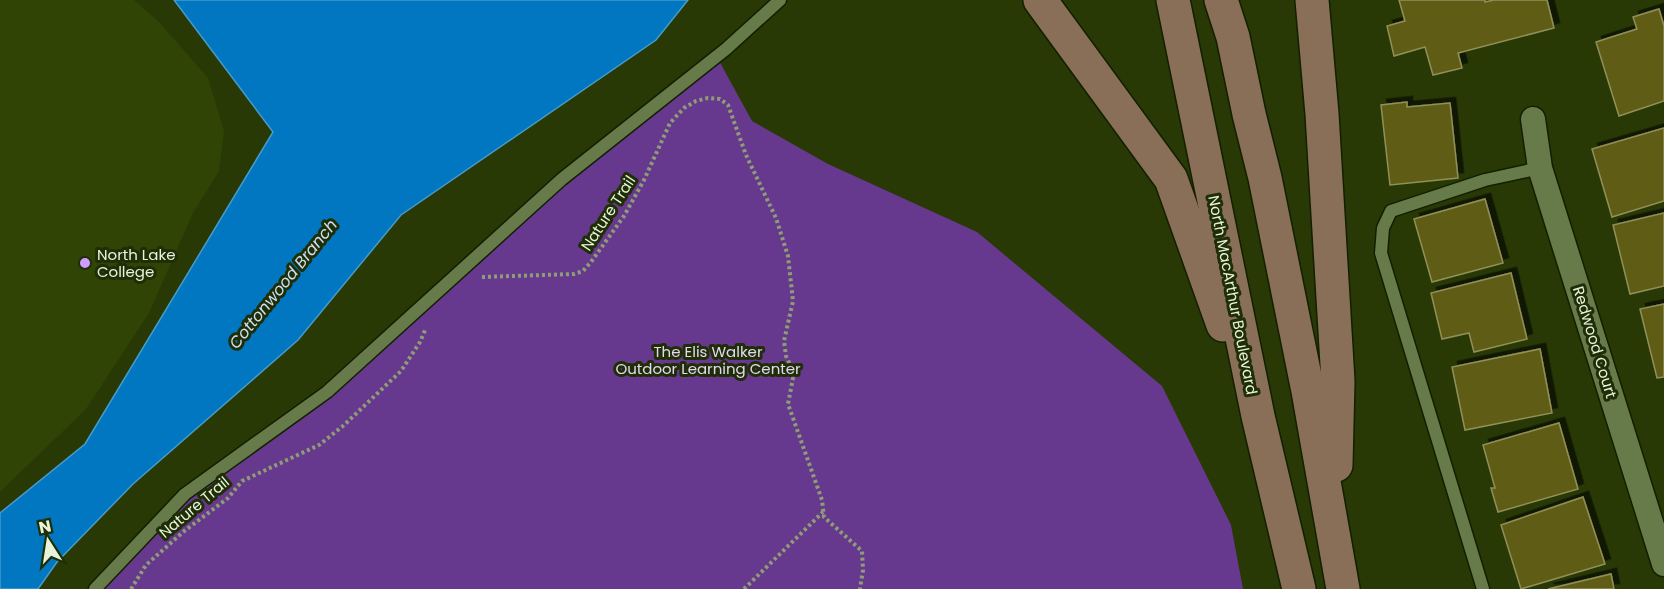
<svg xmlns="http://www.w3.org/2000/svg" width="1664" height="589" viewBox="0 0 1664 589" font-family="Poppins,sans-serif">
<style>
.built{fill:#304406}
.green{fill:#67398e}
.water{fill:#0277c1;stroke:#479cc8;stroke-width:1.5}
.building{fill:#5e5b17;stroke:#919058;stroke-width:1.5;filter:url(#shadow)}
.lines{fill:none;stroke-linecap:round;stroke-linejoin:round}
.service-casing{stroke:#131f00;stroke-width:15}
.minor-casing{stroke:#131f00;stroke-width:27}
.secondary-casing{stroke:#131f00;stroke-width:36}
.path{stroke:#8f9d76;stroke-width:4;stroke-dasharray:3 3;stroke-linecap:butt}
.service{stroke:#667b49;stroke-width:12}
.minor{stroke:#667b49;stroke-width:24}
.secondary{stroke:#896f57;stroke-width:33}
.poi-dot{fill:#cf9dff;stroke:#202e08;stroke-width:2}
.labels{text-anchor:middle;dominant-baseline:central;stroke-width:6;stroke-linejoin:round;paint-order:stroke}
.street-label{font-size:15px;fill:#e8f4d9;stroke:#202e08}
.poi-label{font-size:15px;fill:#e8f4d9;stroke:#202e08;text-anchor:start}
.park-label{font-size:15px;fill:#e3d8f0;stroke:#202e08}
.water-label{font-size:16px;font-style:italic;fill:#cbe0f3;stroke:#202e08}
</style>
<defs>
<filter id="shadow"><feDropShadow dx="5.5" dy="-5.5" stdDeviation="0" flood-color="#0009"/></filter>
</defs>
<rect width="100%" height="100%" fill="#283905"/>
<!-- built -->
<polygon class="built" points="0,0 134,0 159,22 208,78 224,131 219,171 193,213 149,313 86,409 0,492"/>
<!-- green -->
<polygon class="green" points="717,57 752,121 828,164 977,232 1162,386 1231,525 1243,589 95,589 185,494 317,399 535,204"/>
<!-- water -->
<polygon class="water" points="174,0 688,0 656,40 401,215 298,340 133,484 57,562 38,589 0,589 0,513 85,444 273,132"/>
<!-- building -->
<g class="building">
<polygon points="1399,0 1485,0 1485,2 1494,0 1547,0 1554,28 1458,53 1462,68 1433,75 1425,47 1394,56 1387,26 1405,21"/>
<polygon points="1659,9 1664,26 1664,101 1619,116 1596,42 1637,29 1633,17"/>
<polygon points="1407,102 1407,107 1450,103 1458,178 1390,185 1381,105"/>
<polygon points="1664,128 1664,201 1612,217 1592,149"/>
<polygon points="1485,199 1503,263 1432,282 1414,219"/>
<polygon points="1664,213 1664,286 1630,294 1613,225"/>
<polygon points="1511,273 1527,339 1474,352 1469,333 1442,339 1431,293"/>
<polygon points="1664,304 1664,377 1657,378 1640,309"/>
<polygon points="1540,349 1552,413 1465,430 1452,367"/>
<polygon points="1559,423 1578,489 1498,512 1491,488 1495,488 1483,445"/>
<polygon points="1583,497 1605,564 1521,589 1501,525"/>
<polygon points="1611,574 1614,589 1548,589"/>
</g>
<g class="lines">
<!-- service casing -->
<g class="service-casing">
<g id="service">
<polyline points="95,589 185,494 327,392 562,179 726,49 780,0"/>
<polyline points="1483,589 1381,253 1383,228 1391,211 1485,180 1540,168"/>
</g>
</g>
<!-- minor casing -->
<g class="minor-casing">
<polyline id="minor" points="1533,119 1540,168 1664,564"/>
</g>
<!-- secondary casing -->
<g class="secondary-casing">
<g id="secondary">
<polyline points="1040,0 1171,179 1223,325"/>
<polyline points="1173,0 1258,416 1299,589"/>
<polyline points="1221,0 1233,37 1249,114 1265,178 1308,391 1343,589"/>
<polyline points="1312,0 1322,114 1338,381 1336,465"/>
</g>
</g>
<!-- path -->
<g class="path">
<polyline points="482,277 574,274 583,271 591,262 624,216 644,180 670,123 684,108 696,101 708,98 720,99 728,105 746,155 776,218 788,256 793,301 784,341 786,356 794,373 788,404 822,500 824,517 862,551 863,570 860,589"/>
<polyline points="131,589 146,565 183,532 228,498 242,481 319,445 343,426 401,371 420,342 426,328"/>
<polyline points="744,589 823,512"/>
</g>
<!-- service -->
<use href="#service" class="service"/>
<!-- minor -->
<use href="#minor" class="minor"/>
<!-- secondary -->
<use href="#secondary" class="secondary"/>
</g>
<!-- markers -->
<circle class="poi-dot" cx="85" cy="263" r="6"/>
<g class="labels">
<!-- street labels -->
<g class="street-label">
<text transform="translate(608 213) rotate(-57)">Nature Trail</text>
<text transform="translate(1233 295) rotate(79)">North MacArthur Boulevard</text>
<text transform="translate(1595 342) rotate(73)">Redwood Court</text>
<text transform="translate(194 507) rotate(-40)">Nature Trail</text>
</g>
<!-- poi labels -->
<g class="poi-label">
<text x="97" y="254">North Lake<tspan x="97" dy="17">College</tspan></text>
</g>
<!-- park labels -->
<g class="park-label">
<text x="708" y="351">The Elis Walker<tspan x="708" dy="17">Outdoor Learning Center</tspan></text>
</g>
<!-- water labels -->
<g class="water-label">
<text transform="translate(283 284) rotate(-51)">Cottonwood Branch</text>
</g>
</g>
<!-- north arrow -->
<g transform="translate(48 541) rotate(348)" stroke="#202e08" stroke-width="4.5" paint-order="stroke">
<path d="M0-4.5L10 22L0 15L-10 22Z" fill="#e8f4d9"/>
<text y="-9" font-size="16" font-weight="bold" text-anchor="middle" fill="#e8f4d9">N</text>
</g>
</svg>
